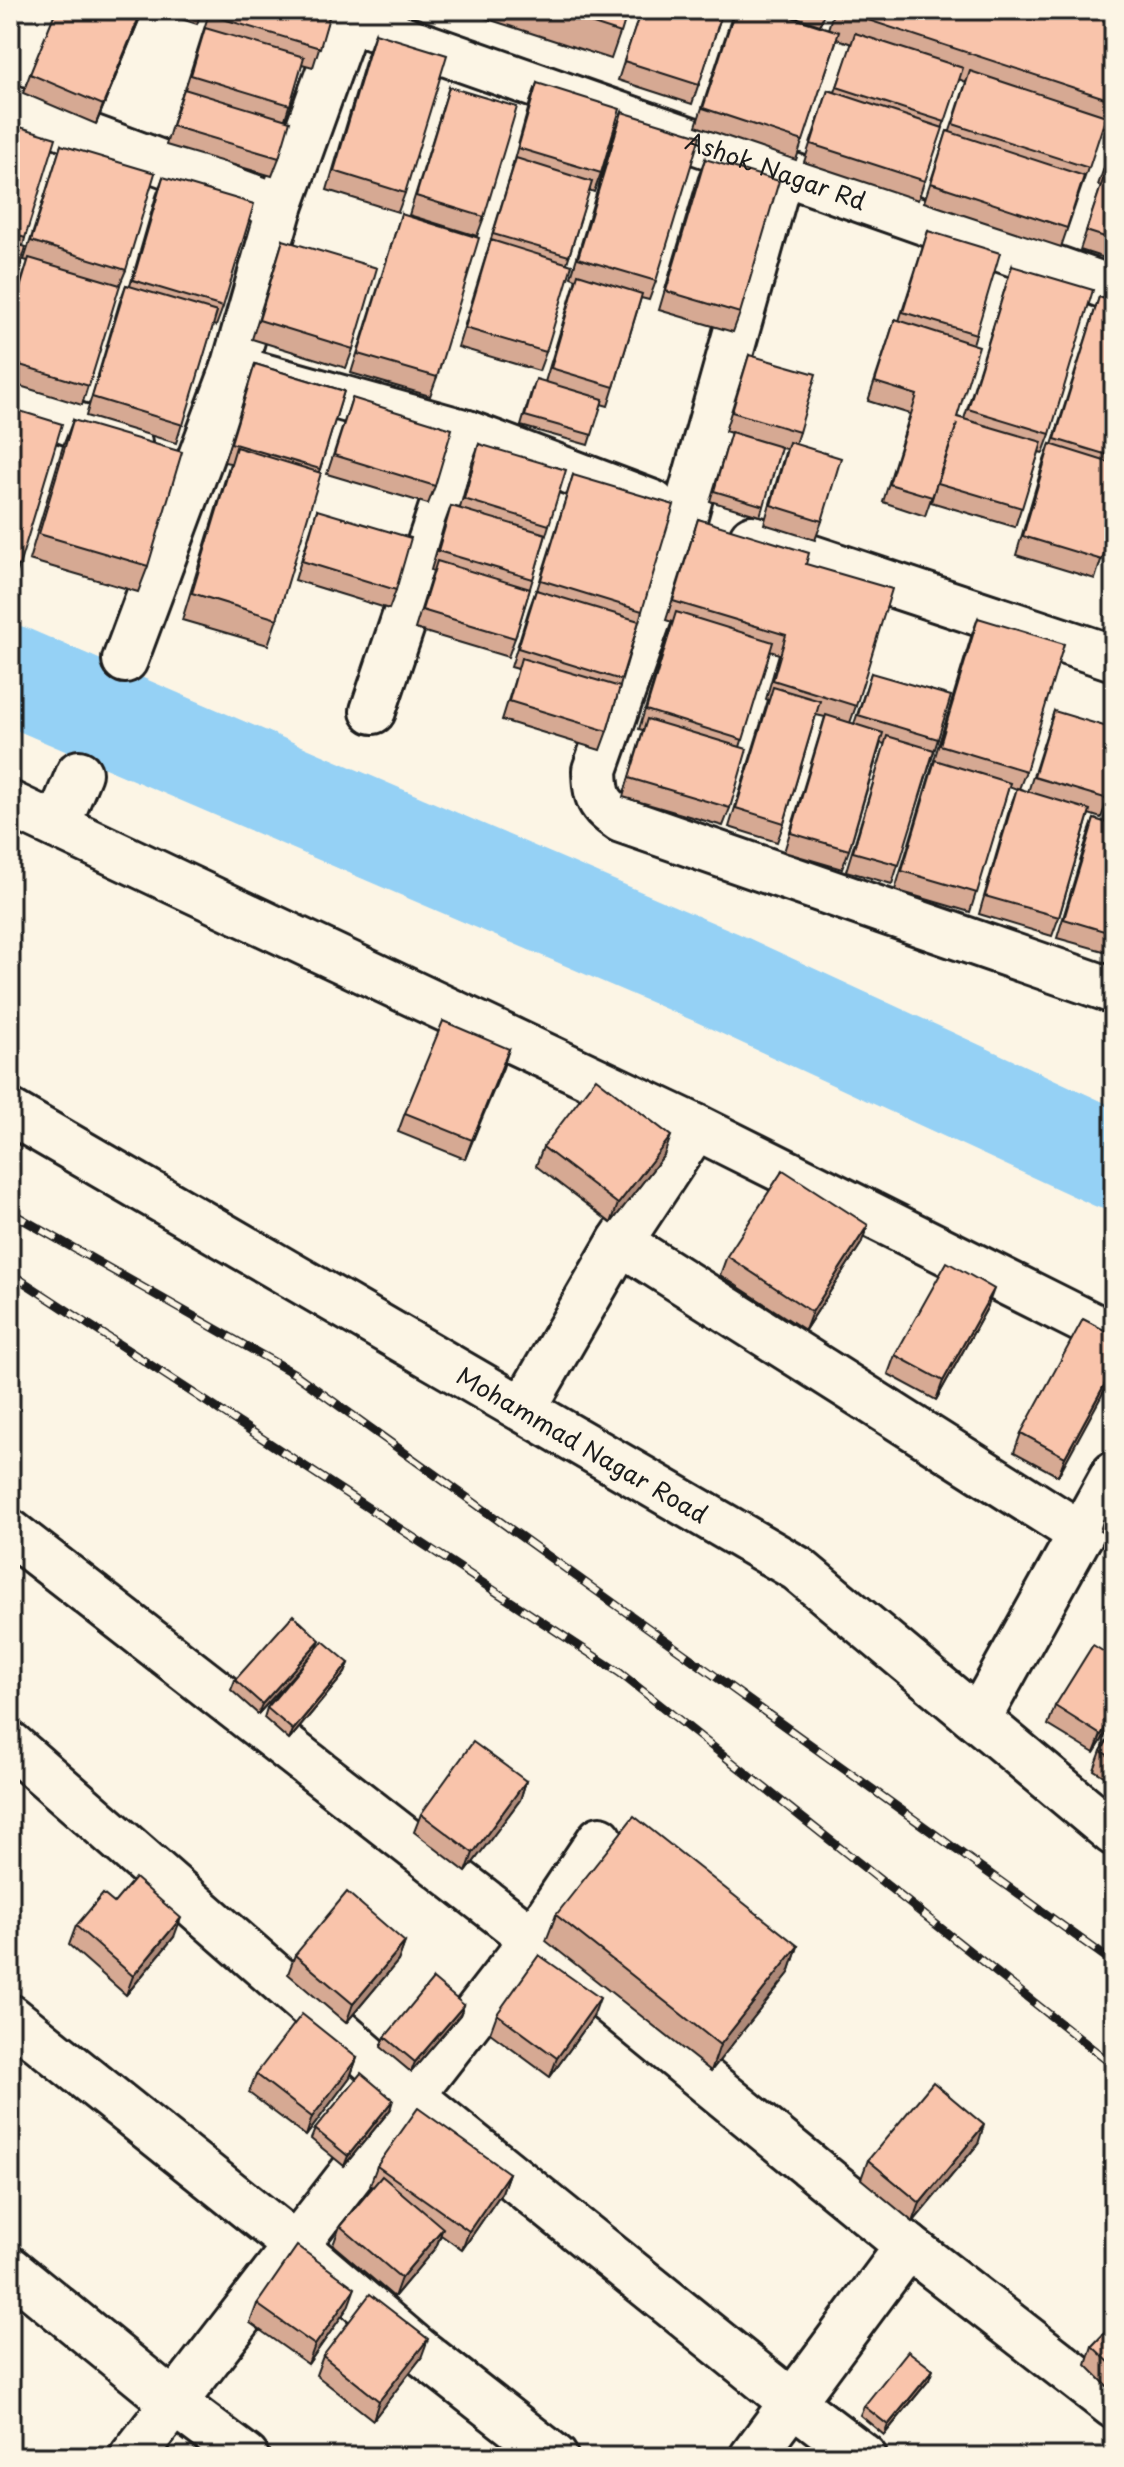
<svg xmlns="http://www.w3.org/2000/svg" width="1124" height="2467" viewBox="0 0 1124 2467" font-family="'Playpen Sans',sans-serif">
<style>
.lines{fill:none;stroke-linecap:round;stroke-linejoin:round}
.river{stroke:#95d1f5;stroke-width:98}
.minor-casing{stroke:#1c1c1c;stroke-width:50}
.minor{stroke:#fcf5e5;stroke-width:44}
.rail-casing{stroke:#1c1c1c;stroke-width:9}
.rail{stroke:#fcf5e5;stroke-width:6;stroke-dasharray:18;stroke-linecap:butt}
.wall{fill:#d6a993;stroke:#1c1c1c;stroke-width:2}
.shaded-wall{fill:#ae8978;stroke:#1c1c1c;stroke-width:2}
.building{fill:#f9c4ab;stroke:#1c1c1c;stroke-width:2}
.labels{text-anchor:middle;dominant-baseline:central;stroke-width:6;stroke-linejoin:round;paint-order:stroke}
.street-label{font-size:24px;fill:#1c1c1c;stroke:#fcf5e5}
</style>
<rect width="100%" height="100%" fill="#fcf5e5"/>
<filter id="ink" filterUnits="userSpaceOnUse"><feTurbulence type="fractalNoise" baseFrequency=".0125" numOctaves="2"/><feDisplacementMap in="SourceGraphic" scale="16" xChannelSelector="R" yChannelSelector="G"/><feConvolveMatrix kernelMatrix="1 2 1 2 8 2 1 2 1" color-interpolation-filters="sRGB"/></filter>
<g filter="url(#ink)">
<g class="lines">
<!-- river -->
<polyline class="river" points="10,674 718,978 1114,1161"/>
<!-- minor casing -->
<g class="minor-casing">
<g id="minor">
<path id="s1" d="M348 19 1114 289"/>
<polyline points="10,107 280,207"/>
<path d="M781 172 685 515 595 770C596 798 598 804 621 820L1114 991"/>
<polyline points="234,368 467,433 653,503"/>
<polyline points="10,402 129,443"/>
<polyline points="752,538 1114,658"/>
<polyline points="125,660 234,368 280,207 351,10"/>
<polyline points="373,711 467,433"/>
<polyline points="10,804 696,1127 1114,1336"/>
<polyline points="57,826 79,773"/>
<path id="s2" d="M10 1112 798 1569 1114 1833"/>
<polyline points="620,1242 1081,1534"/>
<polyline points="524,1408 620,1242 696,1127"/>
<polyline points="10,1532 533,1939 600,1839"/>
<polyline points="978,1719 1114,1474"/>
<polyline points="10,1744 412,2096 793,2403 864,2457"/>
<polyline points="10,2017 296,2246 417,2349 555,2457"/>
<polyline points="908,2246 1114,2406"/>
<polyline points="10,2269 174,2403 246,2457"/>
<polyline points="132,2457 533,1939 908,2246 752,2457"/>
</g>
</g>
<!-- minor -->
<use href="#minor" class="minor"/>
<!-- rail casing -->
<g class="rail-casing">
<g id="rail">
<polyline points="10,1212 295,1374 1114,1963"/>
<polyline points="10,1273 620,1673 1114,2066"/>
</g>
</g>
<!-- rail -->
<use href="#rail" class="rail"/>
</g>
<!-- wall -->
<g class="wall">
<polygon points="143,10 96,124 23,93 30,74"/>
<polygon points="153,10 202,10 197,24"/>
<polygon points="210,10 331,10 313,67 302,64 285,119 279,158 272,176 166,145 177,108 184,89 185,89"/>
<polygon points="460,10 628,10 611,59"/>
<polygon points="641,10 726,10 725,12 723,11 692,104 618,80"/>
<polygon points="734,10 828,29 834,10 1114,10 1114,130 1102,127 1061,247 924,202 941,150 947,131 950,131 966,82 959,79 918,200 804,162 828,90 835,92 852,44 837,39 796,160 696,126"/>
<polygon points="774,10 825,10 820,25"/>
<polygon points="375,33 405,193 398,212 327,190 368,52"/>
<polygon points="537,83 601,173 594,192 589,190 567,263 546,352 539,371 458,347 513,167 512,167 530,102"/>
<polygon points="449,87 484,217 477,236 409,215"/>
<polygon points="622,112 656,281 649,300 641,298 614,387 608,406 601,404 588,445 521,426 532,389 545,382 576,279 571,277 615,131"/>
<polygon points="10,124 25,238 10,300"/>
<polygon points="1114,139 1114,261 1080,250 1101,186 1098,185"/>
<polygon points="61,145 126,270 118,289 82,405 10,383 10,317 28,261 24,260"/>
<polygon points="705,159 740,313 733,332 659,310 698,177"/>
<polygon points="163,177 223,307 216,326 213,325 176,443 86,416 119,304 126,285 130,286 156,196"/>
<polygon points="401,214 437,377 430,396 351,373"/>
<polygon points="928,231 976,334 973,344 957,417 964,419 1012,266 1050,434 1043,453 1039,452 1015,527 931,502 943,463 925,516 883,502 910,414 868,401 895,319 899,321"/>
<polygon points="283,240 353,349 346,368 252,339"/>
<polygon points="1099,297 1114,302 1114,520 1095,579 1016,555 1043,463 1050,444 1052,445"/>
<polygon points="749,355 799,432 795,444 822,521 815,540 764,524 786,449 781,448 760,516 710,501 731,433 725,431"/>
<polygon points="255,364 344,391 319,472 277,619 268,645 182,620 230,463 224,462"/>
<polygon points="352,398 435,486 428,504 327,474"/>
<polygon points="10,408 19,566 13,585 10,585"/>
<polygon points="73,420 148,566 138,592 29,560 63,446"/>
<polygon points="479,444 549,525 515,638 508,657 415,629 433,571 431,570 444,525 451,506 460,508 472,463"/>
<polygon points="573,475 642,611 607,731 600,750 502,720 518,669 511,667 529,609 536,590 537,590"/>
<polygon points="317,510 396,590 389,609 295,580"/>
<polygon points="698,519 806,564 856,706 850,723 854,724 871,673 938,739 892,884 846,871 885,744 881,743 849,850 842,869 784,852 825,717 816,715 784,823 777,842 729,827 768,700 766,699 779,654 770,651 740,747 730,808 723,826 623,797 643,730 639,729 672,622 666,620"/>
<polygon points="978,618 1026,771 1019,789 1028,792 1054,711 1108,799 1101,818 1089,814 1059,917 1052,936 979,914 1010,807 1017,789 1009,786 970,912 895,890 971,637"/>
<polygon points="1114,786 1114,954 1057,938 1087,838 1094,819 1103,822"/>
<polygon points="509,1049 465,1159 398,1132 405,1113"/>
<polygon points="543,1147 664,1155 611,1223 536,1166"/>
<polygon points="861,1244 805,1330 720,1275 727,1256"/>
<polygon points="987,1308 936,1400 888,1374 895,1355"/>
<polygon points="1114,1335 1058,1476 1014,1452 1021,1433"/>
<polygon points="1114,1501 1114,1539 1100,1531 1103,1521"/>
<polygon points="316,1650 258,1714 231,1690 235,1680 316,1650 349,1663 345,1673 289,1740 264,1718 267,1708"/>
<polygon points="1114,1658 1114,1721 1094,1753 1048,1725 1055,1706"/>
<polygon points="1114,1730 1114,1782 1094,1770 1101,1751"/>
<polygon points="526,1781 520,1800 466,1872 414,1832 421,1814"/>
<polygon points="114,1903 174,1937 126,1995 69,1945 76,1926"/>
<polygon points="556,1915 798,1946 789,1973 711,2071 546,1941"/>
<polygon points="405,1942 398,1961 346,2023 288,1974 295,1955"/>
<polygon points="464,2005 460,2015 411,2072 381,2047 385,2037"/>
<polygon points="497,2014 593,2017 550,2077 490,2033"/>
<polygon points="357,2058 350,2077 306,2136 249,2093 256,2074"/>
<polygon points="390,2110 344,2166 311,2139 315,2129"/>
<polygon points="978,2144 913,2222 861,2179 868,2160"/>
<polygon points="377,2166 509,2173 502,2192 462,2250 441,2235 436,2247 394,2297 333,2245 340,2226 373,2187 370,2185"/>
<polygon points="257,2304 348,2307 308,2364 250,2323"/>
<polygon points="1114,2323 1114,2387 1111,2390 1086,2365 1092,2346"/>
<polygon points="323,2356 421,2358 373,2420 316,2375"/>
<polygon points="929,2380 884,2435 860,2415 864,2406"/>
</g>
<!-- shaded-wall -->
<g class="shaded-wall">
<polygon points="143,10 140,18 96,124 103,105"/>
<polygon points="509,1049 503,1068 465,1159 472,1140"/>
<polygon points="671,1136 664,1155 611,1223 618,1204"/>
<polygon points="868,1225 861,1244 805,1330 812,1312"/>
<polygon points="994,1289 987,1308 936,1400 943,1381"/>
<polygon points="1114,1367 1114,1373 1058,1476 1065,1457"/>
<polygon points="320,1640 316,1650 258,1714 262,1704"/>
<polygon points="349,1663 345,1673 289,1740 293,1730"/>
<polygon points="1114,1713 1114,1721 1094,1753 1101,1735"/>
<polygon points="526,1781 520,1800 466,1872 473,1853"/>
<polygon points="181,1918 174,1937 126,1995 133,1976"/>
<polygon points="405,1942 398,1961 346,2023 353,2004"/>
<polygon points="798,1946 789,1973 711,2071 720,2045"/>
<polygon points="600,1998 593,2017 550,2077 557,2058"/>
<polygon points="464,2005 460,2015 411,2072 415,2062"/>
<polygon points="357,2058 350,2077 306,2136 312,2117"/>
<polygon points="393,2100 390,2110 344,2166 348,2156"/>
<polygon points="984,2125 978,2144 913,2222 920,2203"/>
<polygon points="509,2173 502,2192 462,2250 469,2231"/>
<polygon points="443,2228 436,2247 394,2297 401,2278"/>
<polygon points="355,2288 348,2307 308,2364 315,2345"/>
<polygon points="428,2339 421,2358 373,2420 379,2401"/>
<polygon points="933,2370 929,2380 884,2435 888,2425"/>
</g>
<!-- building -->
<g class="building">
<polygon points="56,10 142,10 103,105 30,74"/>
<polygon points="212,10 331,10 320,48 210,15"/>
<polygon points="550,10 628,10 621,33"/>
<polygon points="641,10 723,10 699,85 624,61"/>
<polygon points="735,10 769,10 839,32 803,141 703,108"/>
<polygon points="838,10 1114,10 1114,101"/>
<polygon points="205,28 304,57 290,105 191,75"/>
<polygon points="375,33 447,55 405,193 334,171"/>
<polygon points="855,33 963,68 945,122 837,87"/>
<polygon points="970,71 1106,116 1089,168 953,124"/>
<polygon points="537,83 620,109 601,173 518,148"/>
<polygon points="449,87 517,107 484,217 416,196"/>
<polygon points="184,89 290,121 279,158 172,126"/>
<polygon points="828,90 943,128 925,181 811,144"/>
<polygon points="622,112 700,136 656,281 578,258"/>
<polygon points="10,124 56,138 25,238 10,233"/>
<polygon points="947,131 1084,176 1067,228 931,183"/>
<polygon points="1114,140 1114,169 1105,166"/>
<polygon points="61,145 155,173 126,270 31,241"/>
<polygon points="516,158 592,182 569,256 493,234"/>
<polygon points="705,159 779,181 740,313 666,291"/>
<polygon points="1105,174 1114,177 1114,240 1086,231"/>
<polygon points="163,177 254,204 223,307 133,280"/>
<polygon points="401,214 479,238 437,377 358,354"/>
<polygon points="928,231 1000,253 976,334 903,312"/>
<polygon points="283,240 377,268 353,349 259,320"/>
<polygon points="491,240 572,265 546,352 465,328"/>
<polygon points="10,242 26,247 10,300"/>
<polygon points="29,258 120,285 89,386 10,362 10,322"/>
<polygon points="1012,266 1093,290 1050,434 968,409"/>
<polygon points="578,274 642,294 614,387 551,368"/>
<polygon points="126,285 217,312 183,425 92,397"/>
<polygon points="1099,297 1114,302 1114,457 1055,439"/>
<polygon points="895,319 979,346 957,417 1042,442 1022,508 938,483 957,424 932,497 889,484 917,395 875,382"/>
<polygon points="749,355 816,374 799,432 732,412"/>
<polygon points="255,364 344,391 320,469 231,443"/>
<polygon points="536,379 603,399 592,435 525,416"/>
<polygon points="352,398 452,429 435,486 334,455"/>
<polygon points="10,408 62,424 19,566 10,564"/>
<polygon points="73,420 182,452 148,566 39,534"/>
<polygon points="731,432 781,447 764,506 714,491"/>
<polygon points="789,442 841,458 822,521 771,505"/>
<polygon points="479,444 566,470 549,525 464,499"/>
<polygon points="1050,444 1114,464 1114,520 1102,560 1023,536"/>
<polygon points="236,447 321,473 277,619 192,593"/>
<polygon points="573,475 674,505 642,611 541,580"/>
<polygon points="451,506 546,534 533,579 438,551"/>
<polygon points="317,510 411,538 396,590 302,561"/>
<polygon points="698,519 809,553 806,564 892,589 856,706 773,680 786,635 673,601"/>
<polygon points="437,561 530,589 515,638 422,610"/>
<polygon points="536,590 639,621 621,680 518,648"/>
<polygon points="676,612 773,642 743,740 646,710"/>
<polygon points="978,618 1064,644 1026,771 940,745"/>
<polygon points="521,658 620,687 607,731 509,701"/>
<polygon points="871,673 951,696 938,739 858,715"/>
<polygon points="773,687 820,701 784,823 736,808"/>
<polygon points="1054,711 1114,729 1114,778 1108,799 1034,777"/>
<polygon points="826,715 883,733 849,850 791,833"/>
<polygon points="647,719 747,749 730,808 629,778"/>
<polygon points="887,736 934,750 899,865 853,852"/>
<polygon points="935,760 1010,783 977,893 902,871"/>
<polygon points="1017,788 1090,810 1059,917 985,896"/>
<polygon points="1114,790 1114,812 1108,810"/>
<polygon points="1094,819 1114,825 1114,934 1064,919"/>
<polygon points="443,1021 509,1049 472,1140 405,1113"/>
<polygon points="596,1078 671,1136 618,1204 543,1147"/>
<polygon points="783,1170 868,1225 812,1312 727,1256"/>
<polygon points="947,1262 994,1289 943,1381 895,1355"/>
<polygon points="1083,1319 1114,1335 1114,1367 1065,1457 1021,1433"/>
<polygon points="1114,1501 1114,1527 1103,1521"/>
<polygon points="293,1615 320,1640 262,1704 235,1680"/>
<polygon points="323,1641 349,1663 293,1730 267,1708"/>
<polygon points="1093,1645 1114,1658 1114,1713 1101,1735 1055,1706"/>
<polygon points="1114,1730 1114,1759 1101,1751"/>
<polygon points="473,1742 526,1781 473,1853 421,1814"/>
<polygon points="634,1816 798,1946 720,2045 556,1915"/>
<polygon points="135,1878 181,1918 133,1976 76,1926 103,1894 114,1903"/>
<polygon points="347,1892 405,1942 353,2004 295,1955"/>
<polygon points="539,1955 600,1998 557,2058 497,2014"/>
<polygon points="433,1979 464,2005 415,2062 385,2037"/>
<polygon points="302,2014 357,2058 312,2117 256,2074"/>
<polygon points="361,2073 393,2100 348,2156 315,2129"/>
<polygon points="933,2082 984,2125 920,2203 868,2160"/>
<polygon points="418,2108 509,2173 469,2231 377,2166"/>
<polygon points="382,2176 443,2228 401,2278 340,2226"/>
<polygon points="297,2246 355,2288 315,2345 257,2304"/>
<polygon points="370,2294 428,2339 379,2401 323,2356"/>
<polygon points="1114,2323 1114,2367 1092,2346"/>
<polygon points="908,2351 933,2370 888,2425 864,2406"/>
</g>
</g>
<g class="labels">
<!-- street labels -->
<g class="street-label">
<text stroke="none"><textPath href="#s1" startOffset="454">Ashok Nagar Rd</textPath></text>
<text stroke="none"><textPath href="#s2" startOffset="662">Mohammad Nagar Road</textPath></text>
</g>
</g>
<!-- margin -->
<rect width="1124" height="2467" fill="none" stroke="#fcf5e5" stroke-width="40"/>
<rect x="20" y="20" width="1084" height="2427" fill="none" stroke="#1c1c1c" stroke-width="3" filter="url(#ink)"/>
</svg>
